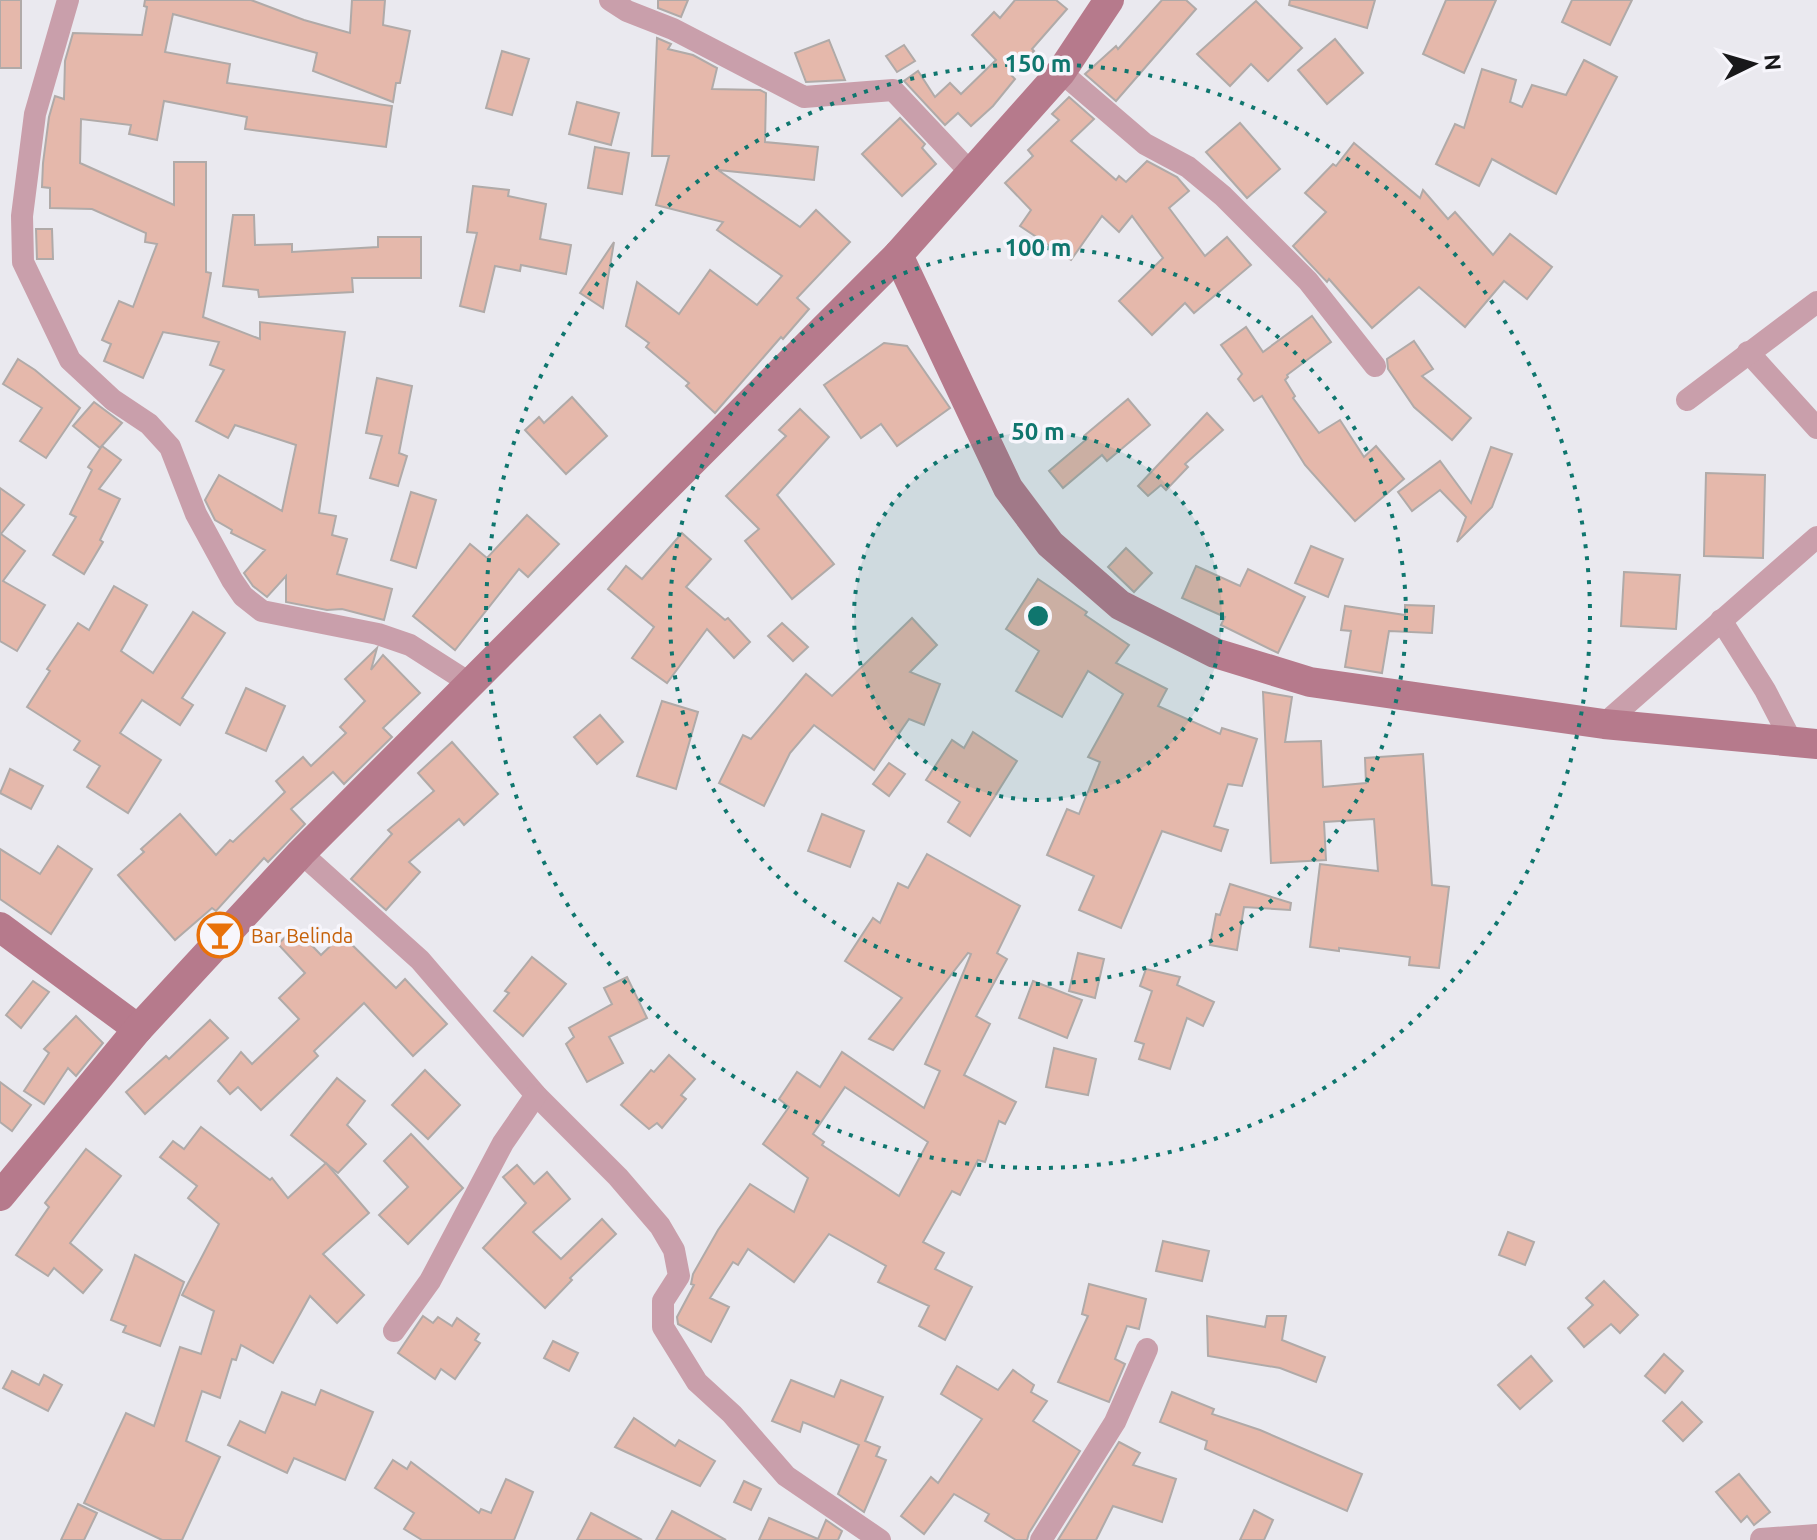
<svg xmlns="http://www.w3.org/2000/svg" width="1817" height="1540" viewBox="0 0 1817 1540" font-family="Ubuntu,sans-serif">
<style>
.building{fill:#e5b8ab;stroke:#b0aaa8;stroke-width:2;fill-rule:evenodd}
.lines{fill:none;stroke-linecap:round;stroke-linejoin:round}
.street{stroke:#c99fab;stroke-width:22}
.secondary{stroke:#b67a8c;stroke-width:30}
.ring{fill:none;stroke:#0f766e;stroke-width:4;stroke-dasharray:4 8}
.labels{text-anchor:middle;dominant-baseline:central;stroke-width:7;stroke-linejoin:round;paint-order:stroke}
.food-label{font-size:20px;fill:#c56008;stroke:#f7f6fc;text-anchor:start}
.centre{fill:#0f766e;stroke:#f7f6fc;stroke-width:4}
.ring-label{font-size:24px;text-anchor:middle;font-weight:bold;fill:#0f766e;stroke:#f7f6fc;stroke-width:7;stroke-linejoin:round;paint-order:stroke}
</style>
<rect width="100%" height="100%" fill="#eae9ef"/>
<!-- building -->
<g class="building">
<rect x="0" y="0" width="21" height="68"/>
<polygon points="145,0 251,0 304,20 350,33 352,0 385,0 383,25 410,31 400,83 396,83 393,102 313,71 317,53 173,14 165,52 230,64 227,83 392,106 386,147 245,129 247,117 164,101 157,140 129,134 131,125 81,119 80,163 174,205 174,162 206,162 206,272 211,273 203,317 260,339 260,322 345,332 319,513 336,516 332,535 347,539 337,574 392,589 384,620 342,609 327,610 286,602 286,576 267,597 253,586 244,573 265,550 231,533 232,530 215,520 205,500 219,475 282,511 296,445 235,425 228,438 196,421 224,370 210,365 219,342 163,332 143,378 104,361 111,344 102,340 119,301 133,307 157,244 145,242 146,233 92,209 50,208 50,188 42,187 43,163 49,117 55,96 64,99 65,61 73,33 142,35 147,7 144,6"/>
<polygon points="658,0 688,0 681,17 658,8"/>
<polygon points="1015,0 1056,0 1067,9 1032,49 1034,51 1011,75 1015,79 993,106 971,126 958,113 945,125 904,81 918,71 935,97 950,83 961,94 996,60 972,35 994,12 1000,18"/>
<polygon points="1162,0 1186,0 1196,9 1116,101 1085,74 1116,46 1118,49"/>
<polygon points="1290,0 1375,0 1367,28 1289,5"/>
<polygon points="1446,0 1496,0 1464,73 1423,54"/>
<polygon points="1572,0 1632,0 1610,45 1562,22"/>
<polygon points="1256,1 1302,48 1268,81 1251,64 1230,86 1197,54"/>
<polygon points="657,38 671,44 668,49 693,55 717,68 712,89 760,90 766,93 765,142 818,147 814,180 718,170 800,227 816,210 850,242 797,298 809,309 783,339 781,337 715,413 686,386 689,383 646,347 649,343 626,326 637,282 679,314 710,270 757,305 782,276 717,230 723,222 656,205 669,156 652,156"/>
<polygon points="1335,39 1363,73 1327,104 1298,70"/>
<polygon points="829,40 845,80 806,82 795,53"/>
<polygon points="904,45 915,61 897,72 886,56"/>
<polygon points="502,51 529,59 512,115 486,108"/>
<polygon points="1584,60 1617,77 1556,194 1492,159 1479,186 1436,164 1455,124 1464,128 1482,69 1516,80 1510,102 1522,107 1532,85 1566,95"/>
<polygon points="1069,97 1094,119 1071,141 1116,180 1119,176 1126,182 1147,161 1177,177 1189,191 1169,208 1205,256 1227,237 1251,265 1194,313 1185,303 1152,335 1119,301 1163,258 1132,216 1119,232 1102,216 1071,260 1020,226 1031,210 1005,183 1033,156 1028,150 1059,120 1052,114"/>
<polygon points="577,102 619,113 611,145 569,134"/>
<polygon points="900,118 925,144 922,148 936,164 902,196 862,154"/>
<polygon points="1240,123 1280,169 1247,198 1206,152"/>
<polygon points="1354,143 1420,198 1423,190 1448,219 1455,212 1493,255 1510,234 1552,267 1527,299 1504,281 1465,327 1419,287 1372,328 1329,279 1327,282 1293,246 1326,212 1305,193 1333,164 1336,166"/>
<polygon points="595,147 629,153 622,194 588,188"/>
<polygon points="473,186 509,190 508,196 546,204 540,239 571,245 566,274 521,265 520,271 495,266 484,312 460,306 477,233 467,232"/>
<polygon points="233,215 254,215 255,245 292,244 292,252 378,247 378,237 421,237 421,278 352,278 353,292 259,297 258,290 223,286"/>
<polygon points="36,229 52,229 53,259 37,259"/>
<polygon points="614,242 603,308 580,293"/>
<polygon points="1312,316 1331,342 1287,375 1288,377 1285,380 1295,396 1293,398 1319,433 1340,420 1364,457 1376,446 1404,479 1355,521 1305,465 1262,396 1254,401 1238,379 1242,374 1221,345 1246,327 1263,352"/>
<polygon points="1414,341 1433,369 1422,376 1471,418 1452,440 1414,407 1388,369 1387,359"/>
<polygon points="884,343 907,346 950,408 897,446 881,424 861,438 824,385"/>
<polygon points="18,359 35,370 80,408 46,458 20,441 42,408 3,384"/>
<polygon points="377,378 412,386 399,453 407,456 398,486 370,478 382,436 366,433"/>
<polygon points="572,397 607,436 566,474 525,430 539,417 544,423"/>
<polygon points="1128,399 1150,425 1107,461 1102,455 1063,488 1049,471 1088,438 1085,435"/>
<polygon points="94,402 122,423 100,448 73,426"/>
<polygon points="800,409 829,437 777,495 834,564 792,599 745,541 759,529 726,496 786,436 779,430"/>
<polygon points="1207,413 1223,430 1185,464 1188,467 1166,490 1161,485 1148,496 1138,486"/>
<polygon points="102,446 121,460 99,489 120,499 100,540 103,542 84,574 53,555 76,517 70,514 92,470 88,467"/>
<polygon points="1491,447 1512,454 1492,507 1457,542 1466,517 1440,490 1412,511 1398,492 1440,461 1471,503"/>
<polygon points="1706,473 1765,475 1763,558 1704,556"/>
<polygon points="0,488 24,505 1,534 25,551 3,581 45,605 17,651 0,641"/>
<polygon points="411,492 436,500 416,568 391,560"/>
<polygon points="527,515 559,544 528,577 519,569 455,650 413,616 470,544 487,558"/>
<polygon points="682,533 711,559 686,587 725,620 728,618 750,642 734,658 707,629 667,683 632,658 654,627 608,589 626,566 642,579"/>
<polygon points="1311,546 1343,559 1328,597 1295,583"/>
<polygon points="1126,548 1152,573 1134,592 1108,567"/>
<polygon points="1196,566 1240,586 1248,569 1305,597 1278,653 1221,625 1225,617 1182,598"/>
<polygon points="1624,572 1680,575 1676,629 1621,626"/>
<polygon points="1038,579 1087,612 1085,615 1129,645 1116,663 1167,689 1158,706 1220,734 1222,728 1257,739 1242,786 1228,784 1214,826 1228,830 1221,851 1162,831 1121,928 1079,910 1094,876 1047,855 1067,809 1079,814 1100,762 1088,757 1123,694 1088,671 1062,717 1016,691 1039,651 1006,629"/>
<polygon points="114,586 147,605 121,651 153,673 193,612 225,633 182,698 193,705 180,725 142,700 120,733 161,760 128,813 87,787 100,766 74,750 80,741 27,707 50,671 47,669 78,623 89,630"/>
<polygon points="1405,605 1434,606 1432,633 1389,631 1382,673 1345,667 1351,631 1341,630 1345,606 1405,615"/>
<polygon points="912,618 937,645 910,672 940,684 924,725 909,719 874,770 814,725 790,753 764,806 719,783 743,735 751,739 806,674 832,696"/>
<polygon points="782,623 808,647 793,661 768,636"/>
<polygon points="377,648 371,670 383,655 420,693 383,728 392,737 344,784 333,772 291,809 305,824 268,862 264,858 216,911 212,908 175,940 118,875 144,852 141,849 180,814 216,855 230,840 233,842 285,792 276,781 303,757 311,766 346,733 340,727 365,701 345,679"/>
<polygon points="246,688 285,706 266,751 226,733"/>
<polygon points="1263,692 1292,697 1285,742 1321,741 1323,787 1366,783 1365,758 1423,754 1432,885 1449,887 1439,968 1409,965 1410,957 1339,948 1339,951 1310,947 1320,864 1378,871 1374,819 1324,822 1326,860 1271,863"/>
<polygon points="662,701 698,712 676,789 637,776"/>
<polygon points="600,715 623,742 597,764 574,737"/>
<polygon points="973,732 1017,761 970,836 948,822 960,802 926,780 952,740 964,748"/>
<polygon points="452,742 498,794 464,825 459,819 409,862 420,872 386,910 351,879 392,834 388,830 434,791 418,773"/>
<polygon points="889,763 905,774 889,796 873,784"/>
<polygon points="10,769 43,786 31,809 0,793"/>
<polygon points="822,814 864,831 850,867 808,851"/>
<polygon points="58,846 92,869 51,934 0,899 0,849 40,874"/>
<path d="M927 854 1020 906 997 953 1007 959 976 1016 990 1024 964 1075 1016 1102 1005 1124 999 1121 985 1162 978 1160 960 1195 952 1191 923 1242 944 1253 935 1269 972 1287 945 1340 919 1326 929 1306 878 1282 886 1266 829 1234 794 1282 748 1249 738 1265 733 1262 710 1298 729 1307 711 1342 678 1324 677 1317 694 1285 691 1284 693 1274 718 1230 750 1184 794 1212 808 1178 763 1144 789 1107 779 1099 797 1072 820 1087 842 1052 924 1108 940 1071 925 1064 971 954 968 953 893 1050 869 1039 902 998 845 961 873 918 880 923 898 883 908 888ZM845 1087 928 1142 899 1196 822 1145 824 1142 813 1134Z"/>
<polygon points="1230,884 1291,903 1290,910 1244,907 1237,950 1210,945 1216,914 1220,915"/>
<polygon points="295,928 321,955 342,935 396,988 405,979 447,1024 413,1056 364,1003 314,1051 318,1056 261,1110 238,1087 230,1094 218,1081 241,1052 252,1064 299,1019 279,998 305,973 278,944"/>
<polygon points="1078,953 1104,959 1095,998 1069,991"/>
<polygon points="532,957 566,984 523,1036 494,1011 509,993 505,991"/>
<polygon points="1146,969 1180,977 1177,985 1214,1002 1203,1026 1187,1018 1170,1069 1139,1059 1144,1044 1135,1041 1152,991 1140,986"/>
<polygon points="627,977 647,1018 609,1037 623,1063 587,1082 566,1044 574,1037 569,1028 612,1004 604,988"/>
<polygon points="33,981 49,992 21,1028 6,1015"/>
<polygon points="1033,981 1082,1000 1067,1038 1019,1018"/>
<polygon points="76,1016 103,1043 76,1076 68,1068 44,1104 24,1091 49,1053 44,1049"/>
<polygon points="210,1020 228,1038 145,1114 126,1092 166,1056 169,1059"/>
<polygon points="1054,1048 1096,1059 1088,1095 1046,1087"/>
<polygon points="669,1055 695,1079 681,1095 686,1099 662,1128 657,1123 649,1129 621,1105 651,1070 654,1072"/>
<polygon points="425,1070 460,1105 428,1139 392,1105"/>
<polygon points="337,1078 365,1101 347,1125 366,1144 338,1173 291,1135"/>
<polygon points="0,1082 31,1105 12,1131 0,1122"/>
<polygon points="201,1127 270,1180 272,1178 288,1198 326,1163 369,1213 323,1254 364,1295 337,1323 310,1296 273,1363 241,1345 236,1360 232,1359 220,1398 202,1391 186,1441 220,1457 182,1540 162,1540 84,1503 126,1413 154,1426 180,1347 201,1354 214,1311 182,1295 219,1224 188,1198 197,1186 160,1157 173,1141 184,1149"/>
<polygon points="411,1134 463,1188 408,1244 379,1215 408,1187 384,1161"/>
<polygon points="86,1149 121,1176 70,1243 102,1270 83,1293 54,1268 48,1276 16,1255 49,1207 45,1203"/>
<polygon points="517,1165 534,1184 547,1172 570,1199 533,1232 561,1259 602,1219 616,1234 570,1278 572,1280 545,1308 483,1248 526,1203 503,1177"/>
<polygon points="1508,1232 1534,1242 1525,1265 1499,1255"/>
<polygon points="1163,1241 1209,1251 1202,1281 1156,1271"/>
<polygon points="135,1255 184,1282 160,1346 123,1332 126,1326 111,1320"/>
<polygon points="1604,1281 1638,1315 1620,1333 1611,1324 1584,1347 1568,1328 1593,1305 1586,1298"/>
<polygon points="1089,1284 1146,1299 1139,1329 1127,1326 1115,1359 1125,1364 1109,1402 1058,1382 1088,1316 1082,1314"/>
<polygon points="423,1316 433,1323 438,1317 452,1326 457,1318 479,1334 475,1340 480,1343 455,1379 441,1369 435,1379 398,1353"/>
<polygon points="1207,1316 1265,1327 1267,1316 1286,1316 1282,1340 1325,1357 1316,1382 1280,1368 1208,1356"/>
<polygon points="553,1341 578,1353 569,1371 544,1358"/>
<polygon points="1664,1354 1683,1371 1665,1393 1645,1376"/>
<polygon points="1531,1356 1552,1381 1520,1409 1498,1385"/>
<polygon points="957,1366 998,1390 1013,1370 1034,1385 1031,1392 1047,1401 1033,1421 1080,1451 1029,1533 1027,1540 1016,1540 985,1521 989,1514 954,1494 924,1534 901,1516 931,1477 938,1483 982,1419 941,1394"/>
<polygon points="12,1371 39,1385 44,1375 62,1385 48,1411 3,1388"/>
<polygon points="791,1380 834,1397 841,1380 883,1397 865,1441 880,1447 876,1456 886,1460 864,1512 838,1494 859,1445 803,1422 800,1432 772,1421"/>
<polygon points="321,1390 373,1412 345,1480 294,1458 287,1473 228,1445 240,1421 265,1433 282,1392 315,1405"/>
<polygon points="1172,1392 1214,1409 1212,1414 1260,1430 1362,1474 1347,1511 1205,1449 1207,1441 1160,1422"/>
<polygon points="1682,1402 1702,1422 1683,1441 1663,1421"/>
<polygon points="634,1418 675,1446 679,1440 715,1461 700,1486 615,1447"/>
<polygon points="1119,1442 1140,1453 1133,1465 1176,1479 1162,1522 1113,1506 1096,1540 1058,1540"/>
<polygon points="393,1460 407,1469 411,1462 479,1513 481,1509 491,1513 506,1479 533,1492 514,1540 422,1540 404,1529 414,1513 375,1488"/>
<polygon points="1739,1474 1770,1512 1754,1525 1747,1516 1741,1522 1716,1492"/>
<polygon points="744,1481 761,1489 751,1510 734,1502"/>
<polygon points="78,1504 97,1513 84,1540 61,1540"/>
<polygon points="1254,1510 1273,1520 1264,1540 1240,1540"/>
<polygon points="672,1511 726,1540 656,1540"/>
<polygon points="591,1513 642,1540 577,1540"/>
<polygon points="769,1518 818,1539 826,1520 842,1531 838,1540 759,1540"/>
</g>
<g class="lines">
<!-- street -->
<g class="street">
<polyline points="68,0 35,114 22,216 23,262 70,360 113,400 149,424 170,447 196,514 232,580 243,596 262,611 378,634 410,645 471,684"/>
<polyline points="610,0 627,11 673,29 804,97 893,90 972,174"/>
<polyline points="1061,72 1145,144 1188,167 1223,196 1308,281 1375,366"/>
<polyline points="1748,352 1817,428"/>
<polyline points="1687,400 1817,302"/>
<polyline points="1721,620 1765,690 1792,742"/>
<polyline points="1604,724 1817,537"/>
<polyline points="301,853 420,960 536,1095 618,1177 660,1226 674,1250 679,1276 663,1301 663,1327 697,1382 732,1414 786,1476 880,1540"/>
<polyline points="394,1331 430,1281 503,1143 536,1095"/>
<polyline points="1761,1539 1817,1535"/>
<polyline points="1041,1540 1115,1422 1147,1349"/>
</g>
<!-- secondary -->
<g class="secondary">
<polyline points="898,255 1008,488 1050,544 1120,605 1215,653 1310,682 1604,724 1817,744"/>
<polyline points="0,927 138,1029"/>
<polyline points="0,1196 138,1029 301,853 898,255 1061,72 1109,0"/>
</g>
</g>
<!-- distance rings -->
<circle cx="1038" cy="616" r="184" fill="#0f766e" fill-opacity=".12"/>
<g class="ring">
<circle cx="1038" cy="616" r="184"/>
<circle cx="1038" cy="616" r="368"/>
<circle cx="1038" cy="616" r="552"/>
</g>
<!-- icons -->
<defs>
<g id="bar-ring" transform="scale(2.3)"><circle r="9.5" fill="#f7f6fc" stroke="#e8710a" stroke-width="1.5"/><path d="M-6-5H6L.8 .8V4.5H3.5V6h-7V4.5H-.8V.8Z" fill="#e8710a"/></g>
</defs>
<g fill-rule="evenodd">
<use href="#bar-ring" x="220" y="935"/>
</g>
<g class="labels">
<!-- food labels -->
<g class="food-label">
<text x="251" y="935">Bar Belinda</text>
</g>
</g>
<circle cx="1038" cy="616" r="12" class="centre"/>
<g class="ring-label">
<text x="1038" y="72">150 m</text>
<text x="1038" y="256">100 m</text>
<text x="1038" y="440">50 m</text>
</g>
<!-- north arrow -->
<g transform="translate(1753 64) rotate(85)" stroke="#f7f6fc" stroke-width="6" paint-order="stroke">
<path d="M0-6L14 30L0 20L-14 30Z" fill="#18181a"/>
<text y="-12" font-size="22" font-weight="bold" text-anchor="middle" fill="#18181a">N</text>
</g>
</svg>
